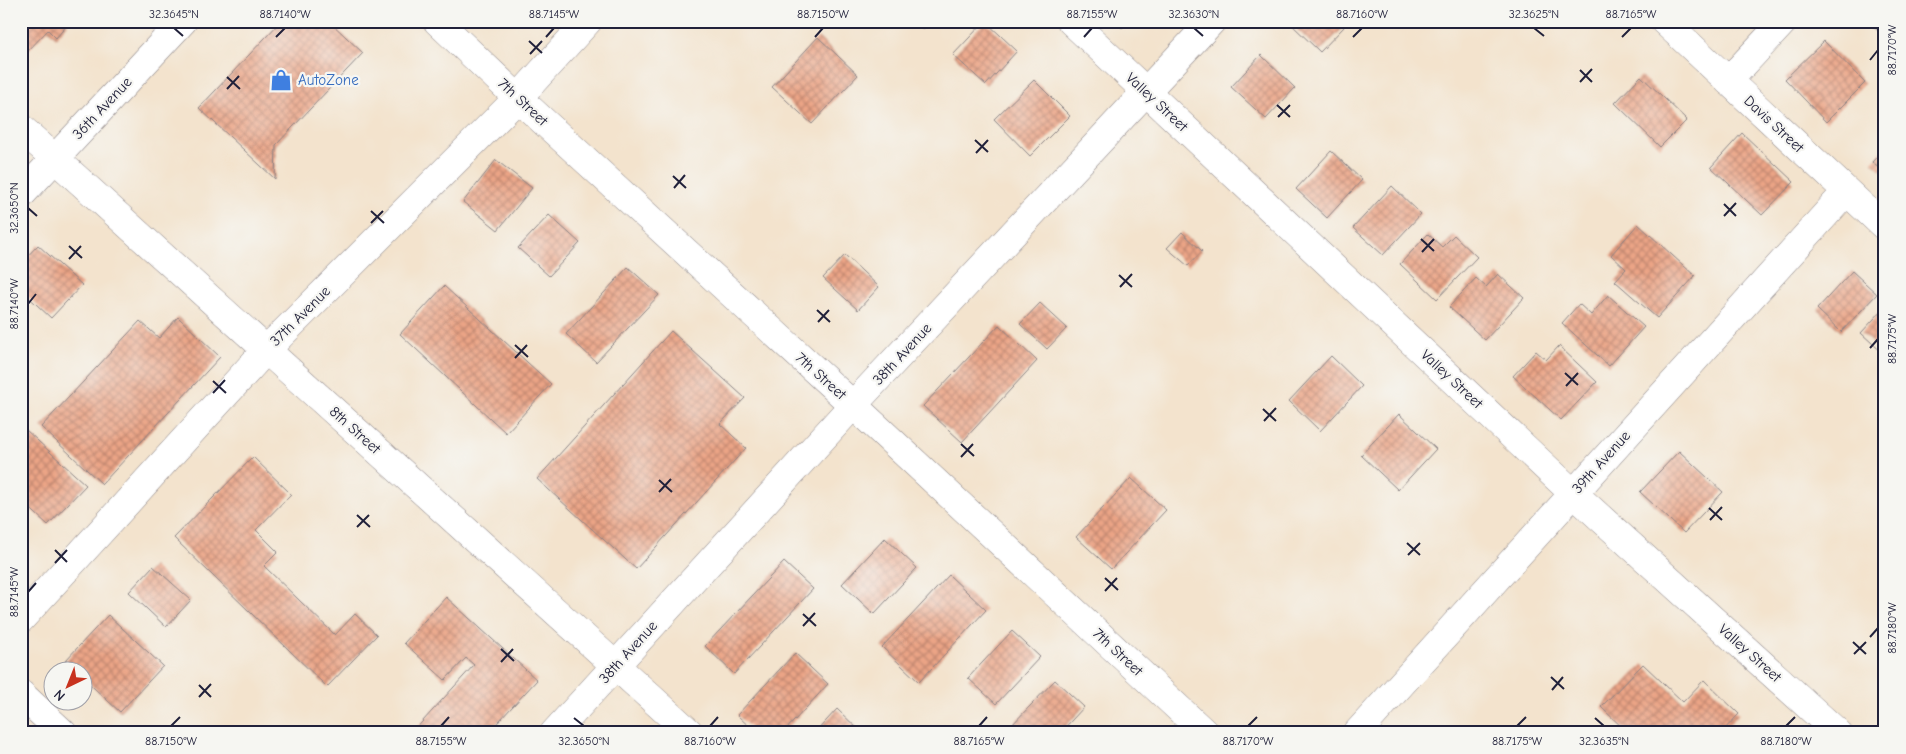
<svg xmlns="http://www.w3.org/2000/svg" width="1906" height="754" viewBox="0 0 1906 754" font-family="'Comic Neue',sans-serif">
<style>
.building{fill:url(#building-cross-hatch)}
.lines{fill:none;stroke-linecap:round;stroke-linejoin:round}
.minor-casing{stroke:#8a8284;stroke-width:29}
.primary-casing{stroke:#8a8284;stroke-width:29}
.minor{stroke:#fff;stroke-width:28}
.primary{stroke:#fff;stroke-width:28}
.ticks{fill:none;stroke:#22223b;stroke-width:2}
.labels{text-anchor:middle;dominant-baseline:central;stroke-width:4.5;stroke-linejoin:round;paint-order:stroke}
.shop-label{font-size:15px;fill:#366cbe;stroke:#f6f6f2;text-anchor:start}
.street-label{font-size:15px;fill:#22223b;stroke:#f6f6f2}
.neatline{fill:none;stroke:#22223b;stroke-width:2}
.ticks-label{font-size:12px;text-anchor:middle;fill:#22223b}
</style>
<defs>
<pattern id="building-cross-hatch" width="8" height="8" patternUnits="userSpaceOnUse" patternTransform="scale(1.25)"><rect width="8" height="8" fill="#eba486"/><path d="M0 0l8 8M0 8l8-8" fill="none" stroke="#be856f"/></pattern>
</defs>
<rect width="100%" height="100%" fill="#f6f6f2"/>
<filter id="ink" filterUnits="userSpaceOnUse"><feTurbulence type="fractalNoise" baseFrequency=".02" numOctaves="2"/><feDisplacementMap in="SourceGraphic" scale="10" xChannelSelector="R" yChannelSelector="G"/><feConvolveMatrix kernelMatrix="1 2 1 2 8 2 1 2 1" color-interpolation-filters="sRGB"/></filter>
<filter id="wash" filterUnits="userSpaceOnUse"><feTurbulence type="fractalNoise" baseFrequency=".0096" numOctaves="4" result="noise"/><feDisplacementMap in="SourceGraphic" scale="20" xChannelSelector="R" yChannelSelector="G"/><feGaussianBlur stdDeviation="1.12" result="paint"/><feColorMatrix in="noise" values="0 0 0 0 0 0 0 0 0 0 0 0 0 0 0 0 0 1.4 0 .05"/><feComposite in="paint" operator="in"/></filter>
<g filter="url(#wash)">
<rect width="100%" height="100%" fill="#f3e3cd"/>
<g id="blocks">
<!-- building -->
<g class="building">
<polygon points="21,21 65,21 68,24 56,38 48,30 25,54 21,50"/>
<polygon points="281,21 329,21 363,53 276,145 275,179 199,108"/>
<polygon points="914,21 930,21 923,29"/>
<polygon points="985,21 1017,51 986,85 953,55"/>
<polygon points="1116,21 1129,21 1122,28"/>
<polygon points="1288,21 1338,21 1344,27 1320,52"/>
<polygon points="1867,21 1885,21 1885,37"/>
<polygon points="818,37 858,75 812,124 772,87"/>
<polygon points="1824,41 1865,83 1826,122 1785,79"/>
<polygon points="1261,55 1295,88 1266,119 1231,87"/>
<polygon points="1641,76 1687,120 1660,147 1615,103"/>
<polygon points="1034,80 1070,116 1030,156 994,119"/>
<polygon points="1742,133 1794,182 1762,215 1711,167"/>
<polygon points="1885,148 1885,174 1872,162"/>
<polygon points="1331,151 1362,180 1327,218 1296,189"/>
<polygon points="496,160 532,188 498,230 463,202"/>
<polygon points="1392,186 1421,214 1383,255 1353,228"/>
<polygon points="549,215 580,243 549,276 518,248"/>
<polygon points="1638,224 1695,276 1657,318 1615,281 1626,269 1611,255"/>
<polygon points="1182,232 1202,251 1188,266 1167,248"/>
<polygon points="1428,234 1442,247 1454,235 1477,257 1437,299 1400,264"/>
<polygon points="38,245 82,285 51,318 21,290 21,263"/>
<polygon points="845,255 879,287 858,310 823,278"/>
<polygon points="628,267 659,295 596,362 566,334"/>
<polygon points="1852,271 1877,294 1841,332 1817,309"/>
<polygon points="1498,274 1524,298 1485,340 1449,307 1476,278 1486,287"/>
<polygon points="444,286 551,384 506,433 400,334"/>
<polygon points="1608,295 1644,327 1609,366 1562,323 1579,304 1591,315"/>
<polygon points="1040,303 1067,328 1047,349 1020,324"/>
<polygon points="1885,307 1885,355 1861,333"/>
<polygon points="178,317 220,357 102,484 41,427 140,321 159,338"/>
<polygon points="999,325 1037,361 962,442 923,406"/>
<polygon points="671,331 745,398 720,424 746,448 636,569 537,479"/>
<polygon points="1559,346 1597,382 1561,420 1513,376 1536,351 1546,360"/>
<polygon points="1331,356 1362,386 1320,431 1289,401"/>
<polygon points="1399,414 1436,449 1398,490 1361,455"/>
<polygon points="26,430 86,485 48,525 21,500 21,435"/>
<polygon points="1679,451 1723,492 1684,533 1640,492"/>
<polygon points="253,457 291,494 256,530 278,552 264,566 335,635 355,614 377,635 327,687 174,538"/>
<polygon points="1131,478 1166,510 1111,569 1076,537"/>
<polygon points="885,538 917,568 874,614 842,584"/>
<polygon points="784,562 813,589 734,674 705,646"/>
<polygon points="153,566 191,600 166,627 129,592"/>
<polygon points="949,575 986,610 919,682 882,647"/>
<polygon points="446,597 537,680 488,733 412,733 474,665 466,658 445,680 404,643"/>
<polygon points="108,615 163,666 120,712 82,677 82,672 76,672 65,661"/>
<polygon points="1012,631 1040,657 996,704 968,678"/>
<polygon points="795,653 828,684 783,733 756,733 737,715"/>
<polygon points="1643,664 1683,702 1704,680 1739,714 1721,733 1628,733 1601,707"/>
<polygon points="1055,680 1084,707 1060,733 1012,733 1008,729"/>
<polygon points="837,709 862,733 815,733"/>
</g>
</g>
</g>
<g filter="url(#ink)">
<use href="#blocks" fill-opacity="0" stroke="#8a8284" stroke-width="1"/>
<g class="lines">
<!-- minor casing -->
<g class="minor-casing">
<g id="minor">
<polyline points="437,21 518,98 853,405 1205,733"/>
<polyline points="1071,21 1573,493 1838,733"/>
<polyline points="1664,21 1885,227"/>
<polyline points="1728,81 1784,21"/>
<polyline points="21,195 183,21"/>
<polyline points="21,619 266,350 518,98 588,21"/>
<polyline points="21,694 63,733"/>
<polyline points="554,733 853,405 1212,21"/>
<polyline points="1357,733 1846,192"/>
</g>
</g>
<!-- primary casing -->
<g class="primary-casing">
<polyline id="primary" points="21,128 690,733"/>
</g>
<!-- minor -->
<use href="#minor" class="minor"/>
<!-- primary -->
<use href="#primary" class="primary"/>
</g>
</g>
<!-- ticks -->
<path class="ticks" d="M174 28 183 36M1194 28 1203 36M1534 28 1544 36M276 37 285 28M546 37 554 28M815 37 823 28M1084 37 1092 28M1353 37 1362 28M1622 37 1631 28M529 41 542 53M530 54 542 41M1870 60 1878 50M1580 70 1592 82M227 77 240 89M1580 82 1592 69M227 89 239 76M1277 105 1290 117M1278 117 1290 105M975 140 988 152M976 153 988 140M673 176 686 188M674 188 685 175M1724 204 1736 216M28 208 37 216M371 211 384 223M1724 216 1736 203M371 223 383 211M1421 239 1434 251M69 246 82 258M1422 252 1434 239M69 259 81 246M1119 275 1132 287M1120 287 1132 274M28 304 36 294M817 310 830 322M818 322 829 310M515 345 528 357M1870 348 1878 339M515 358 527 345M1565 373 1578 385M213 381 226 393M1566 386 1578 373M213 393 225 380M1263 409 1276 421M1264 421 1276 408M961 444 974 456M961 457 973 444M659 480 672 492M659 492 671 479M1709 508 1722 520M357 515 370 527M1710 520 1722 507M357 527 369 515M1407 543 1420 555M55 550 67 562M1408 555 1420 543M55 563 67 550M1105 578 1118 590M1105 591 1117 578M28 592 36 583M803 614 816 626M803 626 815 613M1870 637 1878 628M1853 642 1866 654M501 649 514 661M1854 654 1866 642M501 662 513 649M1551 677 1564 689M199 685 211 697M1552 690 1563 677M199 697 211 684M574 718 584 726M1595 718 1604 726M171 726 180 717M441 726 449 717M710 726 718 717M979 726 987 717M1248 726 1257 717M1517 726 1526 717M1786 726 1795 717"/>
<!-- icons -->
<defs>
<g id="shop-bare" transform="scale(1.725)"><path d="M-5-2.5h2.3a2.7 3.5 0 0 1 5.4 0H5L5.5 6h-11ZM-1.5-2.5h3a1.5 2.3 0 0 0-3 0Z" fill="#3f7fe0" stroke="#f6f6f2" stroke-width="2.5" paint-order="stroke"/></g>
</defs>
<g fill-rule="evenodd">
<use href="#shop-bare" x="281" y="80"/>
</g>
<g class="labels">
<!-- shop labels -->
<g class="shop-label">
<text x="298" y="80">AutoZone</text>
</g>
<!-- street labels -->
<g class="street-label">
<text transform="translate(523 102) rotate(43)">7th Street</text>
<text transform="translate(1157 102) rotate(43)">Valley Street</text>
<text transform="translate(102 108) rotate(-47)">36th Avenue</text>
<text transform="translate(1774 124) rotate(43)">Davis Street</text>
<text transform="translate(300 316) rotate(-45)">37th Avenue</text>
<text transform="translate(902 354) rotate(-47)">38th Avenue</text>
<text transform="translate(821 376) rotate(42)">7th Street</text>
<text transform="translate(1452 379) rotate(43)">Valley Street</text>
<text transform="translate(355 430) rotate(42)">8th Street</text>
<text transform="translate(1601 462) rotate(-48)">39th Avenue</text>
<text transform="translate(628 652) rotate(-48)">38th Avenue</text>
<text transform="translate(1118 652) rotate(43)">7th Street</text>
<text transform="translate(1750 653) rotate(42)">Valley Street</text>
</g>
</g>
<!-- margin -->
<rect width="1906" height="754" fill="none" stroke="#f6f6f2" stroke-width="55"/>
<!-- north arrow -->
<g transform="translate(68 686) rotate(223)"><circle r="24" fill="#f6f6f2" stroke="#a1a1a9"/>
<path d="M0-4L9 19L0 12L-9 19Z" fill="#c8321e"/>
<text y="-8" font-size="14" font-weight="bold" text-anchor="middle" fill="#22223b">N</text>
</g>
<rect x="28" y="28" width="1850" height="698" class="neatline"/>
<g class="ticks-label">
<text x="174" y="18">32.3645°N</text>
<text x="285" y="18">88.7140°W</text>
<text x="554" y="18">88.7145°W</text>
<text x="823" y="18">88.7150°W</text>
<text x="1092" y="18">88.7155°W</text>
<text x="1194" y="18">32.3630°N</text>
<text x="1362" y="18">88.7160°W</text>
<text x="1534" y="18">32.3625°N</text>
<text x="1631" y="18">88.7165°W</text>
<text transform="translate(1892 50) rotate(-90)" y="4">88.7170°W</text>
<text transform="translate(14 208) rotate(-90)" y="4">32.3650°N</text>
<text transform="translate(14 304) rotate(-90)" y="4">88.7140°W</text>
<text transform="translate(1892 339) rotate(-90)" y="4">88.7175°W</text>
<text transform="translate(14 592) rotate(-90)" y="4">88.7145°W</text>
<text transform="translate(1892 628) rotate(-90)" y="4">88.7180°W</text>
<text x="171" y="745">88.7150°W</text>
<text x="441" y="745">88.7155°W</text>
<text x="584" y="745">32.3650°N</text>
<text x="710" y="745">88.7160°W</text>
<text x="979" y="745">88.7165°W</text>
<text x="1248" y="745">88.7170°W</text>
<text x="1517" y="745">88.7175°W</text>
<text x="1604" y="745">32.3635°N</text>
<text x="1786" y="745">88.7180°W</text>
</g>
</svg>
